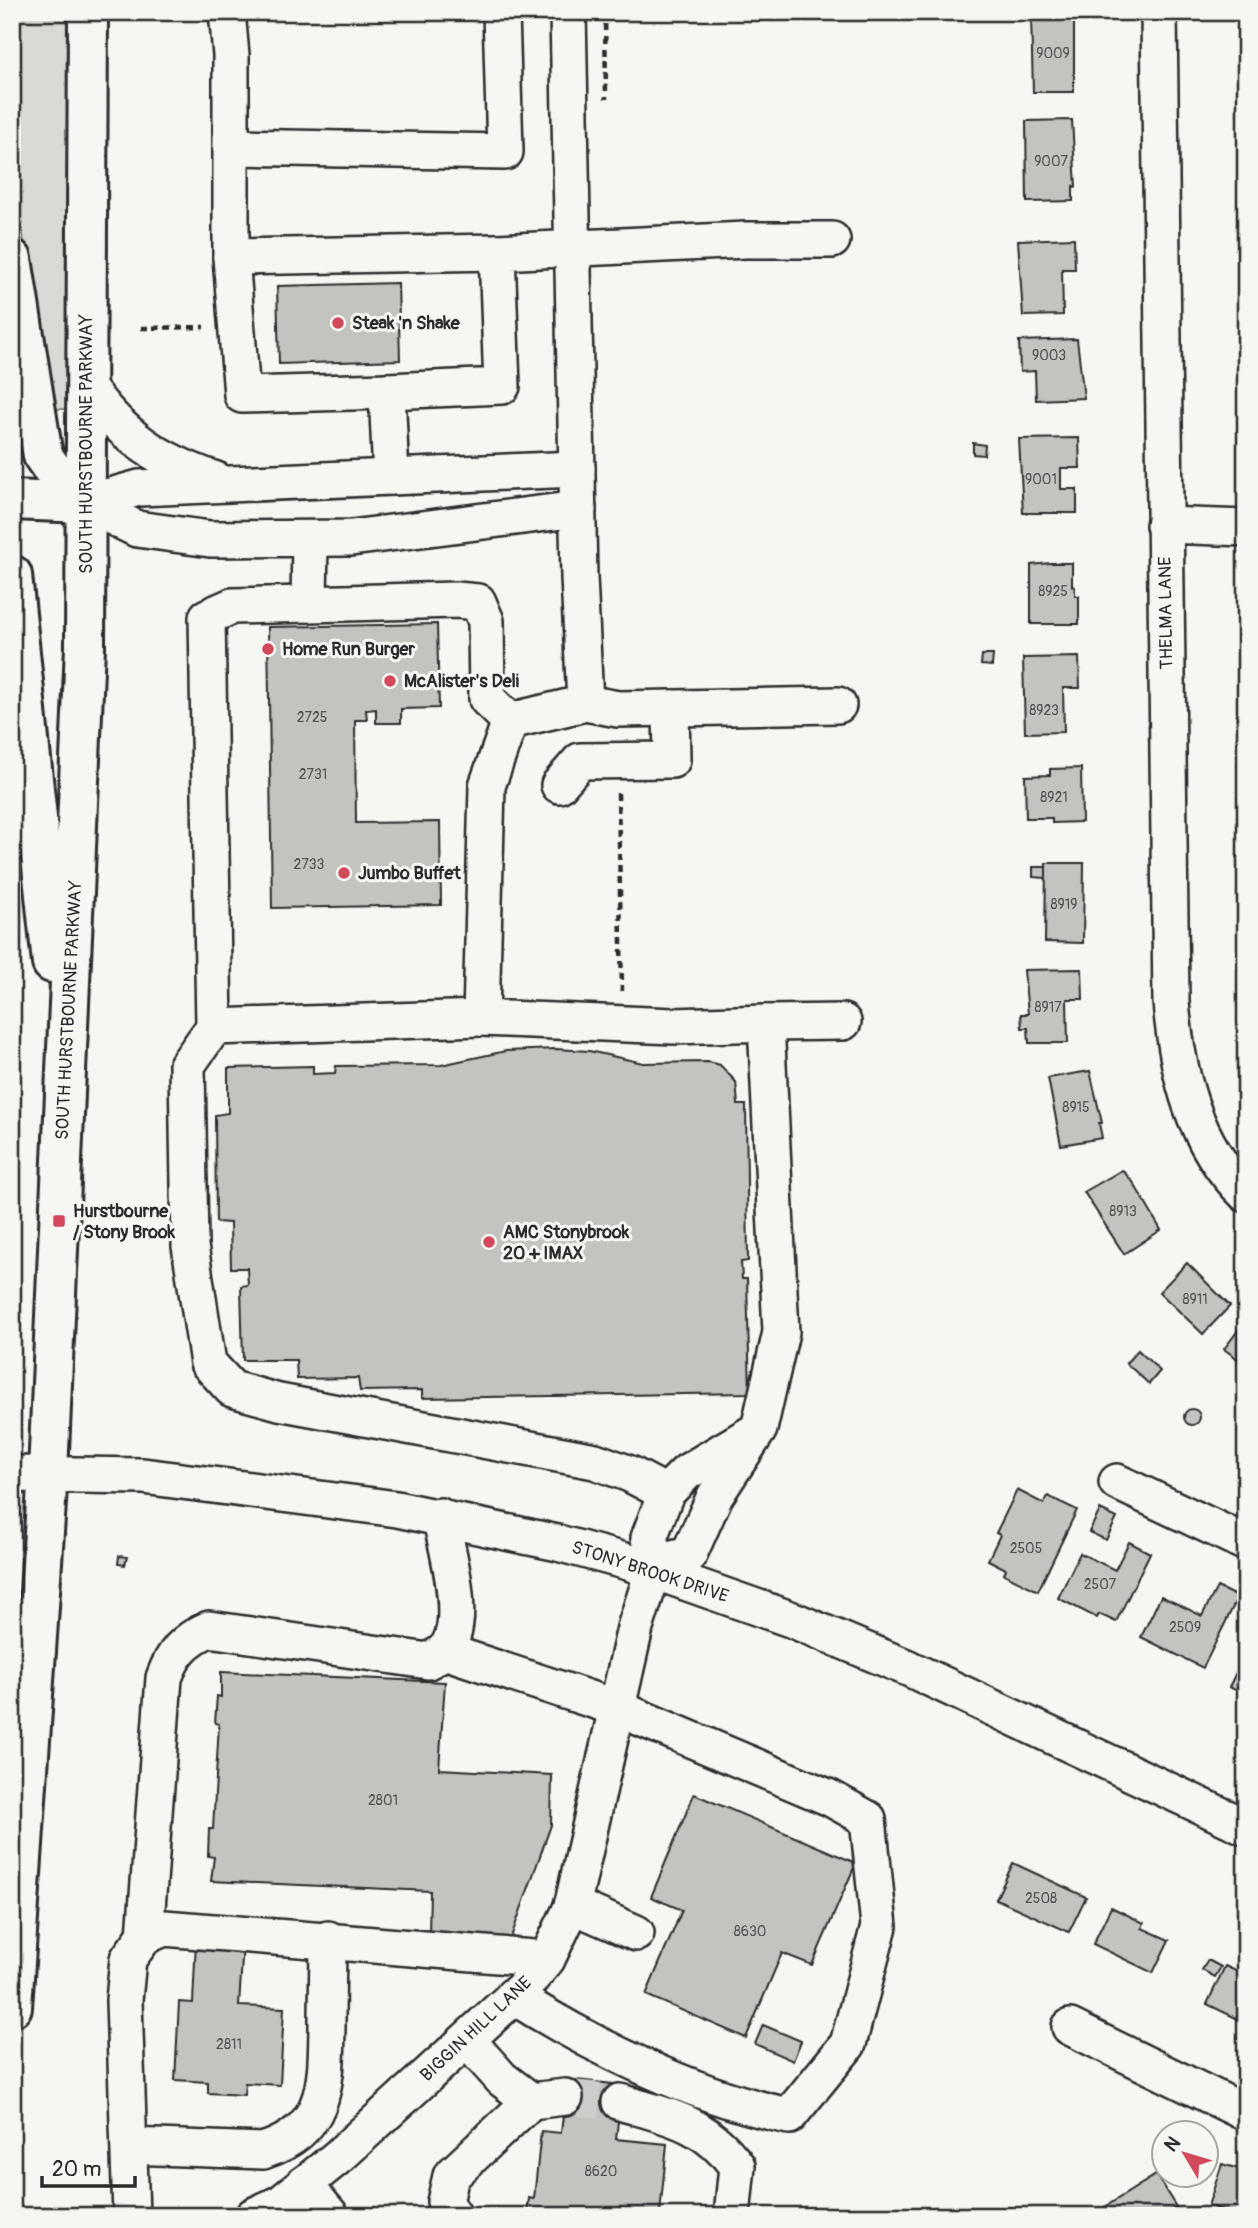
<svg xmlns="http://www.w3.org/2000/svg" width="1258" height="2228" viewBox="0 0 1258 2228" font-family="Pangolin,sans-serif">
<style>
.green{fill:#d9d9d5;stroke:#828280;stroke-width:2}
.building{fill:#c3c3c0;stroke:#2b2b2b;stroke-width:2}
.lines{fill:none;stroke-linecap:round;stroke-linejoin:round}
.minor-tunnel{stroke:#cdcdca;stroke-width:35;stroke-dasharray:35 18;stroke-linecap:butt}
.minor-casing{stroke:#2b2b2b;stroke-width:40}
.major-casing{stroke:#2b2b2b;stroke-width:44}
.path{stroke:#2b2b2b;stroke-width:4.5;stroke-dasharray:7 5;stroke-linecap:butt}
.minor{stroke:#f6f6f2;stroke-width:35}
.major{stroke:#f6f6f2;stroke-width:38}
.poi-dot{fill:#d1495b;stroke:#f6f6f2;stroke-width:2.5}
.labels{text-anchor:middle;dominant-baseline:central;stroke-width:6;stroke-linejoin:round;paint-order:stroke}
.number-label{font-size:14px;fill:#515150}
.poi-label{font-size:18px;font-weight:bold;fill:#2b2b2b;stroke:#f6f6f2;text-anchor:start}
.street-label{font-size:18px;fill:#2b2b2b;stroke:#f6f6f2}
</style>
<rect width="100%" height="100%" fill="#f6f6f2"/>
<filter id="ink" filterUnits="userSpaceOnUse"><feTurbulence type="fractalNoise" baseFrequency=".0143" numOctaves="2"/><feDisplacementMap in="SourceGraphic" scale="14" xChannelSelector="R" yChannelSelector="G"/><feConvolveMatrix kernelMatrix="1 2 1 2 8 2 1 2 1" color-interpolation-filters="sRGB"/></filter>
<g filter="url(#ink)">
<!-- green -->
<polygon class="green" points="12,12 73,12 68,409 48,409 12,159"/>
<!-- building -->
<g class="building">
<rect x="1240" y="12" width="6" height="37"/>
<polygon points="1074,14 1074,92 1033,92 1031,15"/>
<polygon points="1072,120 1076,187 1073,186 1073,201 1027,202 1026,121"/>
<polygon points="1244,192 1246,192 1246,257 1242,258"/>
<polygon points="1074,238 1075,269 1062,269 1063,315 1023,316 1018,240"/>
<polygon points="398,283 400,360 279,364 277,286"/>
<polygon points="1077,339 1084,398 1036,400 1035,371 1020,372 1019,341"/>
<rect x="1244" y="376" width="2" height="43"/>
<polygon points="1079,438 1080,468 1061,468 1061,489 1077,489 1077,513 1023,513 1019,439"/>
<polygon points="973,443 985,445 984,455 973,454"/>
<polygon points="1050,563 1072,563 1072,586 1075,587 1075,596 1079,596 1079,624 1031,624 1031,565"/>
<polygon points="437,624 439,708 401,709 401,723 376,723 376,709 366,710 367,720 355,720 356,823 440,822 441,905 272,908 268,627"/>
<polygon points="982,655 993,655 992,666 981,665"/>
<polygon points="1079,657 1080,688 1063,688 1064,732 1025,733 1023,658"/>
<polygon points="1081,768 1082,822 1052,823 1052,818 1026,818 1025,776 1050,775 1050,769"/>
<polygon points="1046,863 1084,863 1083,943 1045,942"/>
<polygon points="1033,867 1046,867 1046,878 1033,877"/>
<polygon points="1082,969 1083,999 1067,999 1068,1043 1029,1043 1028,1028 1022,1028 1021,1014 1028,1014 1024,970"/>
<polygon points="556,1049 589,1051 643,1063 709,1062 720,1065 736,1082 738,1105 746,1105 748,1261 741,1262 742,1279 747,1279 750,1393 422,1398 422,1390 360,1391 358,1378 297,1379 296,1360 243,1360 241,1286 248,1285 247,1268 231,1268 230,1223 216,1222 215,1115 228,1113 228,1068 313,1066 313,1074 335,1073 336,1066 441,1065 506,1051"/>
<polygon points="1090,1071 1102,1123 1099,1123 1102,1138 1061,1145 1048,1078"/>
<polygon points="1122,1170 1133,1182 1161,1230 1124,1254 1084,1192"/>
<polygon points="1187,1263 1230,1306 1203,1334 1159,1292"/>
<polygon points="1246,1320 1246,1365 1224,1349"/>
<polygon points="1138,1350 1160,1371 1149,1384 1126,1363"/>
<circle cx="1192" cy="1417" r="8"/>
<polygon points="1017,1490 1044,1504 1048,1496 1077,1510 1038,1591 1004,1574 1006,1569 988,1560 1000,1535 996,1533"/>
<polygon points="1100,1510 1117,1518 1106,1540 1089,1532"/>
<polygon points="1129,1542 1150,1553 1116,1622 1099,1614 1097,1618 1058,1598 1080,1553 1115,1570"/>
<polygon points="119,1556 127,1557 125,1565 118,1564"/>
<polygon points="1217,1587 1238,1597 1203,1668 1141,1637 1161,1596 1202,1616"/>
<polygon points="1246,1652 1246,1695 1229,1687"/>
<polygon points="221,1672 445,1682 439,1769 552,1775 551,1825 510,1940 429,1936 430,1891 211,1881 214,1857 208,1856 209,1829 213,1829 219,1724 215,1723 217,1696 221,1697"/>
<polygon points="694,1794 856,1863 812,1965 782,1953 746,2038 646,1995 682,1910 651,1897"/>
<polygon points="1013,1863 1086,1897 1069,1932 996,1899"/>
<polygon points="1111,1907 1144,1923 1142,1928 1169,1940 1153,1973 1093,1944"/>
<polygon points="196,1940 243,1943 239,2006 284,2008 280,2085 245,2083 244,2095 208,2093 208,2082 175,2080 179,2002 193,2003"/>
<polygon points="1208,1960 1221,1967 1215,1977 1202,1970"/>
<polygon points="1225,1966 1242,1974 1246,1973 1246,2023 1207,2004"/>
<polygon points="763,2025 801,2041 793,2061 755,2044"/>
<polygon points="567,2079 622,2085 616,2139 667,2144 660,2213 664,2216 527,2216 529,2198 534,2199 541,2131 561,2133"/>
<polygon points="1222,2164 1246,2171 1246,2216 1208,2206"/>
<polygon points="1156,2175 1176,2207 1162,2216 1104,2216 1100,2210"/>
</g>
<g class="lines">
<!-- minor-tunnel -->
<polyline class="minor-tunnel" points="565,2097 620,2102"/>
<!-- minor casing -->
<g class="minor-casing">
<g id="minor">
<polyline points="227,12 231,55 231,257 497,252"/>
<polyline points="568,12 579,577 585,703 510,721 487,786 481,1018 674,1026 766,1023 781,1332 759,1429 715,1496 689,1554 656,1562"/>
<path d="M1159 12 1171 1002C1177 1072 1193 1143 1246 1194"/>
<polyline points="231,147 505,152 501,12"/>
<polyline points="231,257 242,395 387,391"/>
<path d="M87 387C123 437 157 460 216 480"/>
<polyline points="391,477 387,391 502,386 497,252 746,240 832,240"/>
<polyline points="85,503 137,529 210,539 351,538 578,509"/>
<polyline points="85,503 139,488 577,469"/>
<polyline points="1164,525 1246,528"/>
<polyline points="309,604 310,539"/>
<polyline points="585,703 618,709 838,705"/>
<polyline points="510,721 487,699 486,621 478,602 456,600 232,606 207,617 214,1027 187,1065 190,1246 208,1363 232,1389 279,1402 595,1461 630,1474 666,1493"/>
<polyline points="559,785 580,761 672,760 671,708"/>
<polyline points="766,1023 843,1022"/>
<polyline points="214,1027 481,1018"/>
<polyline points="12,1474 143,1476 397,1509 558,1543 628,1562 793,1620 908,1668 1246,1827"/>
<polyline points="1117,1482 1246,1543"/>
<path d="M444 1651 617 1708 830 1798 868 1819 879 1926 848 2044 789 2116C696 2097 594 2047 513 1996"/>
<polyline points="572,1905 636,1933"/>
<path d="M145 1936 164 1678C173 1653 184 1640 209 1629L428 1661C433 1658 439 1655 443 1652 470 1627 447 1548 440 1516"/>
<polyline points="1070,2027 1246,2113"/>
<polyline points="467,2040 502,2079 531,2101"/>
<path d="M620 2102C670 2117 704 2122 737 2166L732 2216"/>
<path d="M129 2146 263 2151C328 2130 326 2083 327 2025 327 1997 328 1968 328 1939"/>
<polyline points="304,2184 331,2216"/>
<polyline points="131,2216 124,2000 128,1959 145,1936 164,1928 547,1959"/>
<polyline points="253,2216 281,2203 338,2157 522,1989 547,1959 572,1907 635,1628 656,1562 649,1538 666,1493 687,1472 751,1434"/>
<polyline points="454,2216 445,2202 451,2176 531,2101 565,2097"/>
</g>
</g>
<!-- major casing -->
<g class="major-casing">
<g id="major">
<polyline points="12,259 43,456 64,486 85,503"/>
<polyline points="12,500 85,503"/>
<polyline points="12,575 52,963"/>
<polyline points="12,2007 48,1473 85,647 88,12"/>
</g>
</g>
<!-- path -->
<g class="path">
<polyline points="605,12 606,99"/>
<polyline points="141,328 204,327"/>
<polyline points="618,793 622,991"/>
</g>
<!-- minor -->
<use href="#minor" class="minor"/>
<!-- major -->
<use href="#major" class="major"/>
</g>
</g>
<!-- markers -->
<g class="poi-dot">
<circle cx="338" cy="323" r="7"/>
<circle cx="268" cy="649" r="7"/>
<circle cx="390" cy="681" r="7"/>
<circle cx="344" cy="873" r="7"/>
<rect x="52" y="1214" width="14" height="14" rx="3.5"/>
<circle cx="489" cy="1242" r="7"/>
</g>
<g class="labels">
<!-- number labels -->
<g class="number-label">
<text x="1053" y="53">9009</text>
<text x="1051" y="161">9007</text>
<text x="1049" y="355">9003</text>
<text x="1041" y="479">9001</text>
<text x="1053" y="591">8925</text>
<text x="1044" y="710">8923</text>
<text x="312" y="717">2725</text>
<text x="313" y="774">2731</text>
<text x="1054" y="797">8921</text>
<text x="309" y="864">2733</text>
<text x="1064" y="904">8919</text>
<text x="1048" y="1007">8917</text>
<text x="1076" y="1107">8915</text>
<text x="1123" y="1211">8913</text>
<text x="1195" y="1299">8911</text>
<text x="1026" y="1548">2505</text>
<text x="1100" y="1584">2507</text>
<text x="1185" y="1627">2509</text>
<text x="383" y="1800">2801</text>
<text x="1041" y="1898">2508</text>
<text x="750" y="1931">8630</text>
<text x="229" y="2044">2811</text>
<text x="601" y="2171">8620</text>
</g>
<!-- poi labels -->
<g class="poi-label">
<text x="352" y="323">Steak 'n Shake</text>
<text x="282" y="649">Home Run Burger</text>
<text x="404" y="681">McAlister's Deli</text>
<text x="358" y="873">Jumbo Buffet</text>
<text x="73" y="1211">Hurstbourne<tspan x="73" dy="21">/ Stony Brook</tspan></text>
<text x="503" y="1232">AMC Stonybrook<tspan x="503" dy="21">20 + IMAX</tspan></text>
</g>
<!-- street labels -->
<g class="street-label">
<text transform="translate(86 444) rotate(-90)">SOUTH HURSTBOURNE PARKWAY</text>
<text transform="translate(1166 613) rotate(-91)">THELMA LANE</text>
<text transform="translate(69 1010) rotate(-87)">SOUTH HURSTBOURNE PARKWAY</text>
<text transform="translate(650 1572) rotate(18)">STONY BROOK DRIVE</text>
<text transform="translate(476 2029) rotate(-43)">BIGGIN HILL LANE</text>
</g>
</g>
<!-- margin -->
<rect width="1258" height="2228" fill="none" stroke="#f6f6f2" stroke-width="42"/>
<rect x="21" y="21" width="1216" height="2186" fill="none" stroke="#2b2b2b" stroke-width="2.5" filter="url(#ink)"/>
<!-- north arrow -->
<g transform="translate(1185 2154) rotate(308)"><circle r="33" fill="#f6f6f2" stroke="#a5a5a2" stroke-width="2"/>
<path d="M0-5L12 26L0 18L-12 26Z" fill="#d1495b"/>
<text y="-10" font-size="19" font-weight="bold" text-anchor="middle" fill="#2b2b2b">N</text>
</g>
<!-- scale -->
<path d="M42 2176v10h93v-10" fill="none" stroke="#2b2b2b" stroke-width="3.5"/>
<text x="52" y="2176" font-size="21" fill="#2b2b2b" stroke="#f6f6f2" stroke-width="5" paint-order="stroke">20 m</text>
</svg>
